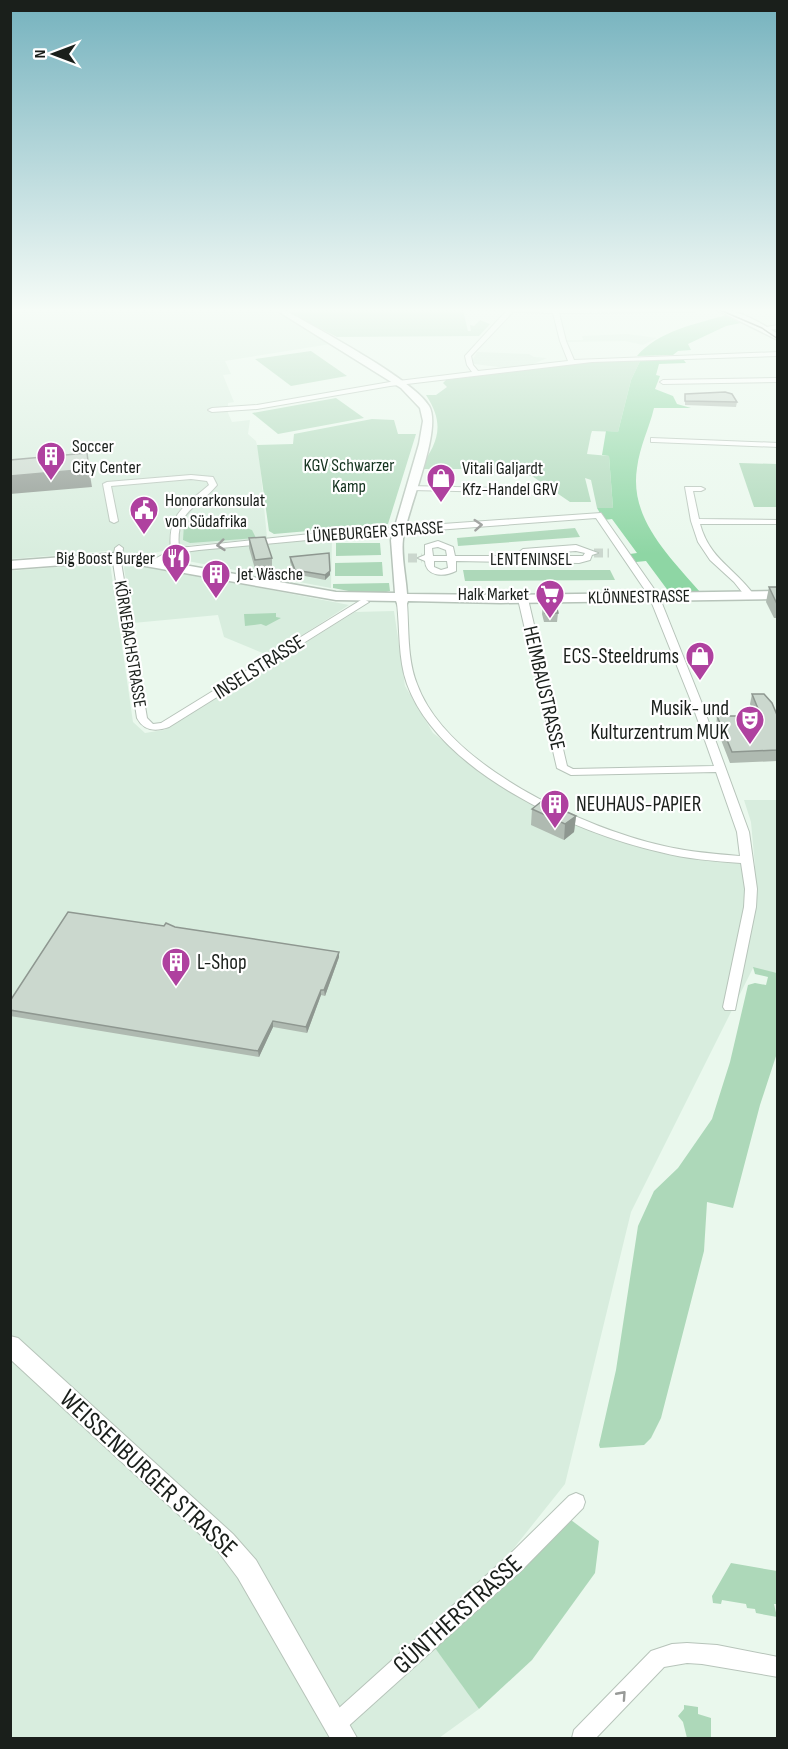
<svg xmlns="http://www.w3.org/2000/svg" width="788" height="1749" viewBox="0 0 788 1749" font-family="'Sofia Sans Condensed',sans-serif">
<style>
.built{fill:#d8edde}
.green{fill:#add8b9}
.forest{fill:#8ed6a4}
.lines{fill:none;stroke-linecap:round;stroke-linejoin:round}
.minor-tunnel{stroke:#cbd7ce;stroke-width:9;stroke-dasharray:9 4.5;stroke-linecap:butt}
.minor-casing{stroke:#b7c4ba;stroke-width:2}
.tertiary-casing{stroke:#b7c4ba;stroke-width:2}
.secondary-casing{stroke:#b7c4ba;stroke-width:3}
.minor{fill:#fff;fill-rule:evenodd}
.tertiary{fill:#fff;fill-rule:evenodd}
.secondary{fill:#fff;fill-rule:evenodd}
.tram{stroke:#454c46;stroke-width:1.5}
.wall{fill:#afbab1}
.shaded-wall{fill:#8e9790}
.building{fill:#cbd8ce;stroke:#8e9790;stroke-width:1.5}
.oneway{stroke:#989a98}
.labels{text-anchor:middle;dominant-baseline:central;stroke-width:4.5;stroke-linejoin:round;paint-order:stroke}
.far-poi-label{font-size:18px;fill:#1a1f1b;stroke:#fff;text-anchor:start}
.far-park-label{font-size:18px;fill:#12311d;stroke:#fff}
.far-street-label{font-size:18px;fill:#1a1f1b;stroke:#fff}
.poi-label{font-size:21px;fill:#1a1f1b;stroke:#fff;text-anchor:end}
.street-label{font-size:21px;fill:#1a1f1b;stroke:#fff}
.near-street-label{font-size:26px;fill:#1a1f1b;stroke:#fff}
</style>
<rect width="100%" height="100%" fill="#eaf8ed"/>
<!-- built -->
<g class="built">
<polygon points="11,310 272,310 331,344 225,361 231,374 223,375 234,402 228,403 228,413 232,422 250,420 248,434 256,441 259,453 267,538 192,545 148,554 108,551 11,559"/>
<polygon points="627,334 657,338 643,345 625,341 567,342 566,340 583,340 582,336"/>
<polygon points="477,352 529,354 534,357 547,358 531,365 507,368 474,364 472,361"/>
<polygon points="332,537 331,588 177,559 193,550"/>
<polygon points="110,563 133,722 145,733 164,730 355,612 394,611 405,686 433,733 502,786 563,821 641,848 755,866 751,822 744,800 777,800 777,973 753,968 631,1212 565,1484 435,1647 479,1709 439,1738 11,1738 10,571"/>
<polygon points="125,565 147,566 349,605 270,656 224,637 218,615 133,623 124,568"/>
</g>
<!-- green -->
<g class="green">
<polygon points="306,310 502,310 501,312 463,310 468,331 471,331 470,325 474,326 480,320 490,324 479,336 337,337 290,313"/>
<polygon points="311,351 347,376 291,386 255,359"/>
<path d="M641 359 631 380 618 432 592 431 591 434 587 454 609 456 613 508H597L591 480 585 478 591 502H570L532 476 472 471 471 469H419C439 442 445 424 426 395H436L447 387 443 383 446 380 584 362Z"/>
<polygon points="336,398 364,418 278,434 252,413"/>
<polygon points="372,419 394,420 398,434 416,434 388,524 274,534 269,531 257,445 293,444 294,434"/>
<polygon points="739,463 777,464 777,507 754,507"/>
<polygon points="184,524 216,528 243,527 252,530 256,538 190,543 183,540"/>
<polygon points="575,528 580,537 458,546 457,538"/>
<polygon points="336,543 380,543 381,555 336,556"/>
<polygon points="382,562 383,576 335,576 335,563"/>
<polygon points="463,570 610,570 615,580 465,581"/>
<polygon points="389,583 390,591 386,592 354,592 333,588 333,584"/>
<polygon points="276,613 276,617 281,618 266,626 261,624 245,626 244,614"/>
<polygon points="753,967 777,973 777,1053 760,1105 733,1208 707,1202 704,1251 661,1418 651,1438 644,1445 600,1448 599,1445 616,1370 638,1226 654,1191 678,1168 712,1119 730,1062 748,985 755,983 766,985 768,977 755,974"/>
<polygon points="571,1520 599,1541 595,1573 532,1660 479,1709 435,1648"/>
<polygon points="731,1563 777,1571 777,1604 774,1604 777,1617 756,1613 755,1609 747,1608 746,1604 722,1600 721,1604 713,1603 712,1596"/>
<polygon points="684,1705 698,1707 698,1714 711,1718 711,1737 724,1738 687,1738 683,1722 678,1716 684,1709"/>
</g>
<!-- forest -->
<g class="forest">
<path d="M726 315 746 322 726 326 688 344 691 350 678 351 673 355 637 356C658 331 696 324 726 315Z"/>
<path d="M641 359H683L686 363 659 364 656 375 660 376 655 389 673 396 677 404 691 408H654C649 429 640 445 637 468 629 519 670 557 700 592H669L646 561 636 562 630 554 637 553 612 519 604 520 597 508H613L609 456 602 455 606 431 618 432 631 380Z"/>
</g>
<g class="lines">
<!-- minor-tunnel -->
<g class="minor-tunnel">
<polyline points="594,553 609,553"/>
<polyline points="408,558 422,558"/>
</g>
<!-- minor casing -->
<g class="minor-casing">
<g id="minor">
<path d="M507 310H696L693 312 559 313 566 341 574 360 778 352V356L592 362 390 386 257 409 212 412 208 410 212 408 257 405 390 382 472 372 467 365 465 356ZM513 312 553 313 560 341 568 361 478 371 473 365 471 356Z"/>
<polygon points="778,325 778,329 763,330 760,328"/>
<polygon points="778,378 778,382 663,384 660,382 663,380"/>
<polygon points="651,438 778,443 778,447 654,442 651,442"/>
<path d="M191 475 213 477 217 485C197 509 175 510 179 548L329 532 601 513 659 596 701 701 749 832 757 889 756 907 735 1010H725L723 1007 744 907 745 889 741 863C714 861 687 859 660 852 575 833 439 772 407 684 398 659 400 629 397 603L402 600 407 603C409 629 407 659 417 684 447 766 584 828 664 846 689 852 715 854 740 856L737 832 716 772 571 775 557 768 518 599 523 596 528 599 567 766 573 769 714 766 691 701 649 596 596 518 329 538 199 550 177 553 159 564H153V560L171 550C167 514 185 506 209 485L207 481 191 479 111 486 118 521 114 523 110 521 103 484 107 482Z"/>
<polygon points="408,486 501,488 505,490 501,492 411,490 408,490"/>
<path d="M685 487H701L705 489 701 491H693L699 519 778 520V524H700C710 560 734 567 754 595L752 597H746L734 582 710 560 698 542 691 521Z"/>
<path d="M438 541 453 547 455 556H583L585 553 576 551 523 555 519 552 523 549 576 545 598 553 592 555 590 560 579 563 456 561V571C444 577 426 577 425 561L418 558 425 555V545ZM438 547 446 550 447 556H433L432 548ZM434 561H447L448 568 441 570 434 567Z"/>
<path d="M119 545 123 548 121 562 147 718 153 724 161 723 361 600 364 599 369 602 169 727C155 732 144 731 137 718L113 562 115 548Z"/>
<polygon points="576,1493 583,1496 585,1502 583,1508 523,1569 343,1731 336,1735 329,1731 325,1724 329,1717 509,1555 569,1496"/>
<polygon points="687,1643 717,1645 778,1657 778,1677 702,1664 687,1663 664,1667 596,1738 572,1738 574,1730 651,1651 672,1644"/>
</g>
</g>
<!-- tertiary casing -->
<g class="tertiary-casing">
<polygon id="tertiary" points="10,1336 18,1338 233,1534 256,1560 357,1738 330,1738 238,1578 217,1550 10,1359"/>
</g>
<!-- secondary casing -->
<g class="secondary-casing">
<g id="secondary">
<path d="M276 310H285C316 328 413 379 429 406 443 429 407 510 403 539 401 556 406 577 407 594L501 595 778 591V599L501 603 408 601 406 606H398L396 601 336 600 117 561 10 569V561L117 553 336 592 395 593 391 540 419 444 423 421 420 408 401 388Z"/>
<path d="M717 310C736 308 761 323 778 334V340Z"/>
</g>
</g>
<!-- minor -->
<use href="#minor" class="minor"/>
<!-- tertiary -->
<use href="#tertiary" class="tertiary"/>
<!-- secondary -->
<use href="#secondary" class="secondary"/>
<!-- tram -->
<polyline class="tram" points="720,310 762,328 778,339"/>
</g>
<!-- wall -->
<g class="wall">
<polygon points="685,394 737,402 736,407 685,405"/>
<polygon points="249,538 272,558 272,567 255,569 249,548"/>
<polygon points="329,553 330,575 325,580 295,574 290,562 290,557"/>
<polygon points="769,587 777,587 777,618 774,618 766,602"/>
<polygon points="543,604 558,613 557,622 544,622 542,614"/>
<polygon points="752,694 777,715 777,761 730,763 716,727 717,716 755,716 750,704"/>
<polygon points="532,809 576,816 574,832 564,840 531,825"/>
<polygon points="164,926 175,927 339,957 325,996 321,995 307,1033 273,1027 259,1057 10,1016 10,1001"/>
</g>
<!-- shaded-wall -->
<g class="shaded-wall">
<polygon points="89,469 92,487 10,494 10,476"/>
<polygon points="330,571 330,575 325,580 325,575"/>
<polygon points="576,816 574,832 564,840 565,824"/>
<polygon points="339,952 339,957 325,996 324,990"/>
<polygon points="321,990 321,995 307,1033 306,1027"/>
<polygon points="273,1021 273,1027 259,1057 258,1051"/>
</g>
<!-- building -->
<g class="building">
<polygon points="725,392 732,394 737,402 685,401 685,394"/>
<polygon points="87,453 89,469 10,476 10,460"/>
<polygon points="265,537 272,558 255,560 249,538"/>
<polygon points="329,553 330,571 325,575 295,570 290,557"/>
<polygon points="769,587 777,587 777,604"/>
<polygon points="543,604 556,604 558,613 545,613"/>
<polygon points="752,694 764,694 772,703 777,715 777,750 732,752 717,716 761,716"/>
<polygon points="542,801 576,816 565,824 532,809"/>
<polygon points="68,912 164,926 166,923 175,927 339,952 324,990 321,990 306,1027 273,1021 258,1051 10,1010 10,1001"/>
</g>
<!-- one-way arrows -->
<defs><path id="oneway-chevron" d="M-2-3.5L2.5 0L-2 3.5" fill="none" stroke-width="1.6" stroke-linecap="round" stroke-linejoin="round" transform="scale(1.5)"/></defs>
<g class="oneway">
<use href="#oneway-chevron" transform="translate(478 525) rotate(-4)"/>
<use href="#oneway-chevron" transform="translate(221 545) rotate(174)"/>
<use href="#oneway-chevron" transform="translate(622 1695) rotate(-48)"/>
</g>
<!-- sky -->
<linearGradient id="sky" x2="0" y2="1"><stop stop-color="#75b2be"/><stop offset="0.56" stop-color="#f6fcf7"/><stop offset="1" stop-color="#f6fcf7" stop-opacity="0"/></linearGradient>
<rect width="788" height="554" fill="url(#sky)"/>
<!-- icons -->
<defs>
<g id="building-pin" transform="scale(1.5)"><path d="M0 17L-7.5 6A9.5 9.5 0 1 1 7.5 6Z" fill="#af419f" stroke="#fff"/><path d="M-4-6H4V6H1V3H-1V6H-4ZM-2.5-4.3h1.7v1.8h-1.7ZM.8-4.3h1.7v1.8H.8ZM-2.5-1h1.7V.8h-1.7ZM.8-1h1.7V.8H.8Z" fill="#fff"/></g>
<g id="shop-pin" transform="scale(1.5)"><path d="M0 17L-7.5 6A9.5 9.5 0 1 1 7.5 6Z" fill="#af419f" stroke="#fff"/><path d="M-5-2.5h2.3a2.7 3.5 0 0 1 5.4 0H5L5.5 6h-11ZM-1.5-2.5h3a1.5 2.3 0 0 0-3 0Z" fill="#fff"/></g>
<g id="civic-pin" transform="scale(1.5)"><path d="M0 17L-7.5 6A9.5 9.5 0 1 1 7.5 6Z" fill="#af419f" stroke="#fff"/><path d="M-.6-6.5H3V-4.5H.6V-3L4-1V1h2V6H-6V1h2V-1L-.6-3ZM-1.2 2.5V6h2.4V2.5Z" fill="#fff"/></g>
<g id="restaurant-pin" transform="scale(1.5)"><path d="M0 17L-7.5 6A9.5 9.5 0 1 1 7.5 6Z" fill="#af419f" stroke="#fff"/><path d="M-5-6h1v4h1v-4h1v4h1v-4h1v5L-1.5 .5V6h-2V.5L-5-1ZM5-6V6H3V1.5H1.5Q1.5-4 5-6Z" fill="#fff"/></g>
<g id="supermarket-pin" transform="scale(1.5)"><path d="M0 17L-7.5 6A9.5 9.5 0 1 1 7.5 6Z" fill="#af419f" stroke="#fff"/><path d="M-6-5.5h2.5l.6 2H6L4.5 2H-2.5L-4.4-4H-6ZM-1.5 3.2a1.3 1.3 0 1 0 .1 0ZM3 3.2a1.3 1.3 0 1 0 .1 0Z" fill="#fff"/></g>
<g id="theatre-pin" transform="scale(1.5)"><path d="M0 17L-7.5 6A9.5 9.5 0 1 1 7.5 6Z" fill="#af419f" stroke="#fff"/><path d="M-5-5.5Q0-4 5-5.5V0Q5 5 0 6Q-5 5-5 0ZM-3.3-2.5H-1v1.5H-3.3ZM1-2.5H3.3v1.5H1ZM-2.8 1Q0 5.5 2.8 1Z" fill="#fff"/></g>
</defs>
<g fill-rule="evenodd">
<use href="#building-pin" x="51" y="456"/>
<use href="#shop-pin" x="441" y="478"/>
<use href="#civic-pin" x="144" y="510"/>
<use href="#restaurant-pin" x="176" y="558"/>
<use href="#building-pin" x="216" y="574"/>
<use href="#supermarket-pin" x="550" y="594"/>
<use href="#shop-pin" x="700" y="656"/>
<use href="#theatre-pin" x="750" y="720"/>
<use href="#building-pin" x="555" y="804"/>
<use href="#building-pin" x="176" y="962"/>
</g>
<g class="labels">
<!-- far-poi labels -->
<g class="far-poi-label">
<text x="72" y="446">Soccer<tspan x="72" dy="21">City Center</tspan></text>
<text x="462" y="468">Vitali Galjardt<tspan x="462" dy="21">Kfz-Handel GRV</tspan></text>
<text x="165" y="500">Honorarkonsulat<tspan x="165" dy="21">von Südafrika</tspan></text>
<text x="155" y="558" text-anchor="end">Big Boost Burger</text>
<text x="237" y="574">Jet Wäsche</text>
<text x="529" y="594" text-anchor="end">Halk Market</text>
</g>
<!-- far-park labels -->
<g class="far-park-label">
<text x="349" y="465">KGV Schwarzer<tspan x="349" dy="21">Kamp</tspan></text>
</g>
<!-- far-street labels -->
<g class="far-street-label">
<text transform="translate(375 532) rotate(-4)">LÜNEBURGER STRASSE</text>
<text x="531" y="559">LENTENINSEL</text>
<text transform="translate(639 597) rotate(-1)">KLÖNNESTRASSE</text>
<text transform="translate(130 644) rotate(81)">KÖRNEBACHSTRASSE</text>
</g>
<!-- poi labels -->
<g class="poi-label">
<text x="679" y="656">ECS-Steeldrums</text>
<text x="729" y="708">Musik- und<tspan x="729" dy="24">Kulturzentrum MUK</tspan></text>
<text x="576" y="804" text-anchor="start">NEUHAUS-PAPIER</text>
<text x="197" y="962" text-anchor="start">L-Shop</text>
</g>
<!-- street labels -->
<g class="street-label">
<text transform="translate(259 667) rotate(-32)">INSELSTRASSE</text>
<text transform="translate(544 688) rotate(77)">HEIMBAUSTRASSE</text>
</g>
<!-- near-street labels -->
<g class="near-street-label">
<text transform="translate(148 1474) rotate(43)">WEISSENBURGER STRASSE</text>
<text transform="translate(458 1615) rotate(-42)">GÜNTHERSTRASSE</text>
</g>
</g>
<!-- border -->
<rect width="788" height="1749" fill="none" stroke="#1a1f1b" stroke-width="24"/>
<!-- north arrow -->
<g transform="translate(54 54) rotate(270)" stroke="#ffffff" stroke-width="4.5" paint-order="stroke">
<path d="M0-4.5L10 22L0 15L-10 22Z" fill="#1a1f1b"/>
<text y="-9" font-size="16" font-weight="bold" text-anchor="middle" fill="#1a1f1b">N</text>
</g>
</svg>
